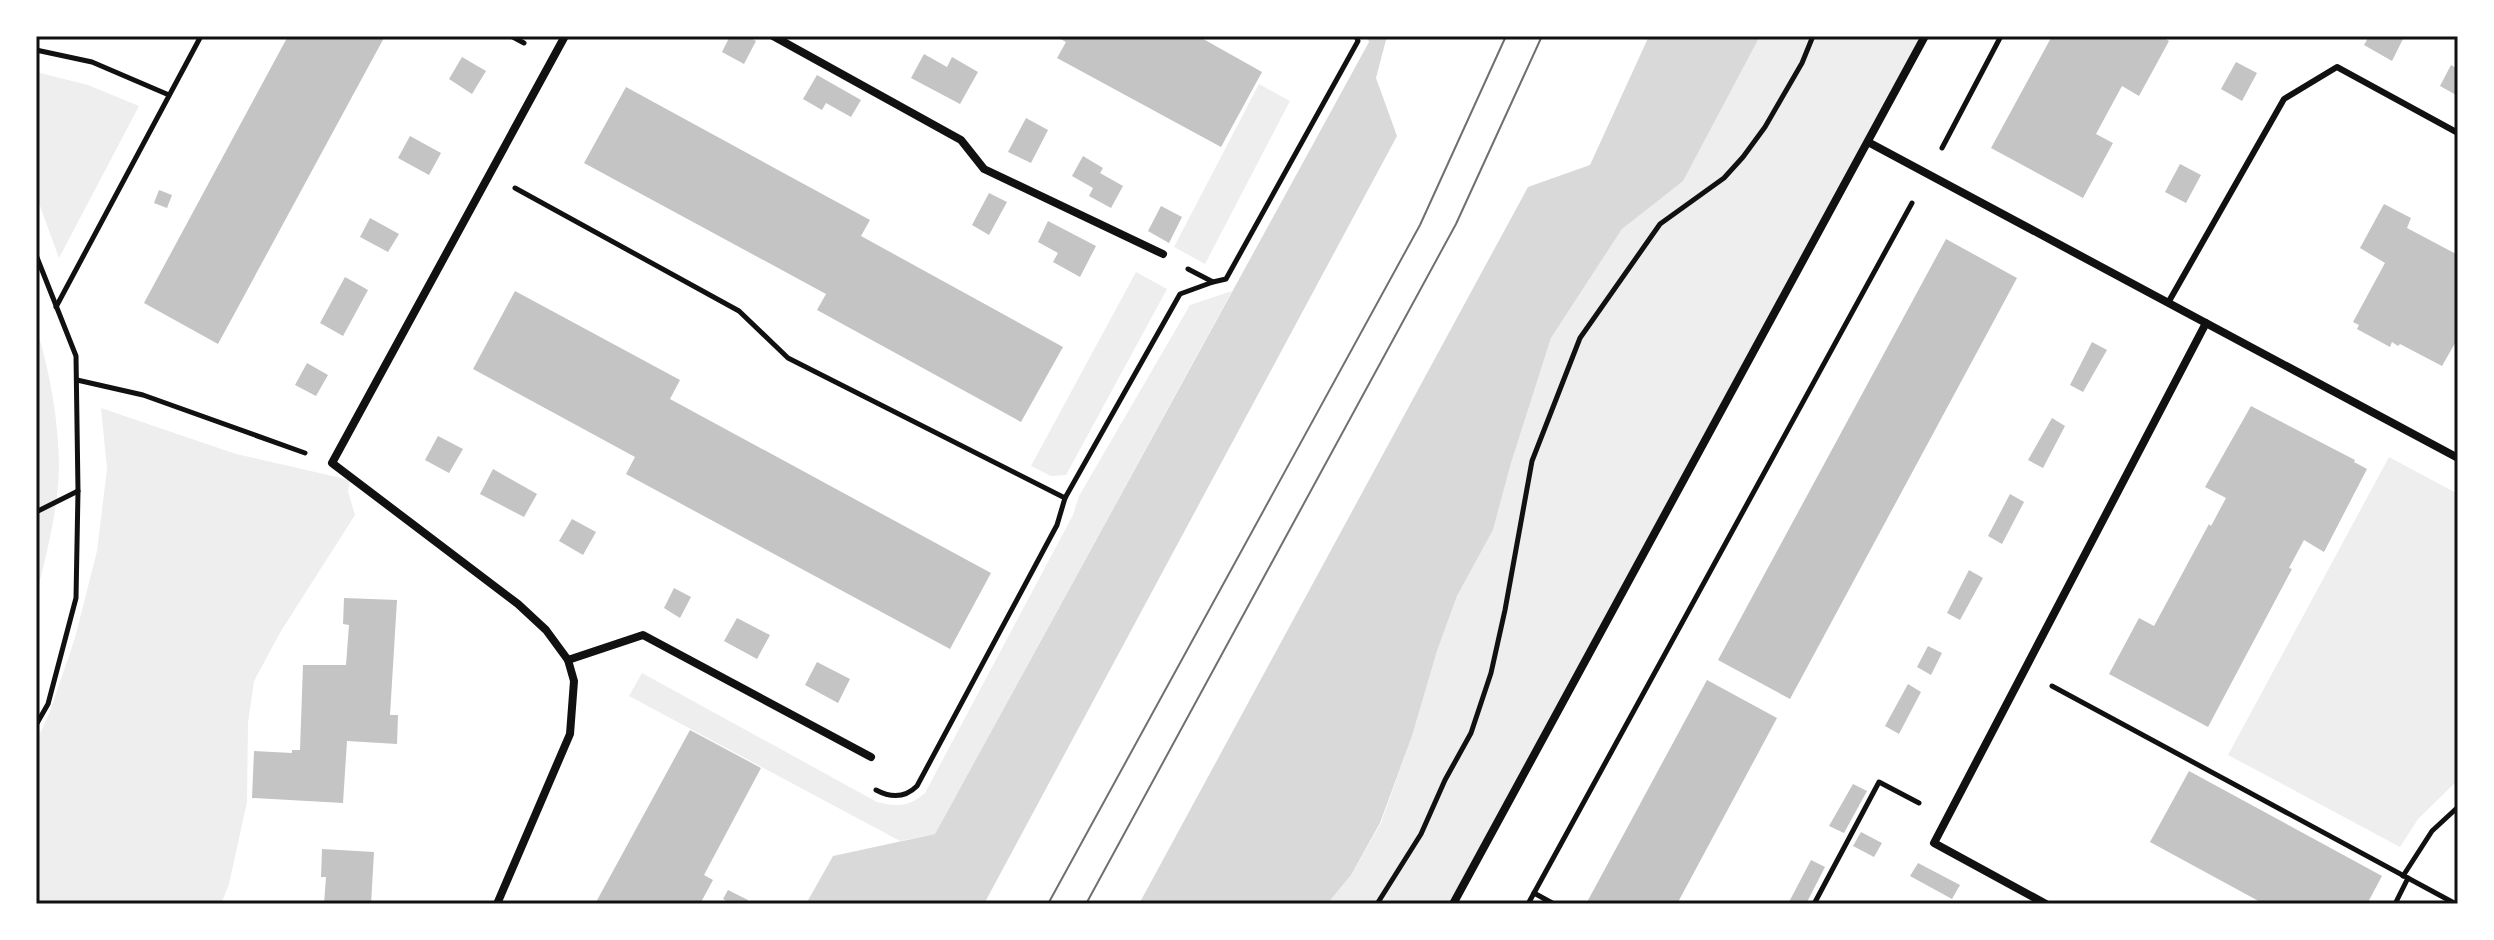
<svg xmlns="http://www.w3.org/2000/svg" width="2494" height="940" viewBox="0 0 2494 940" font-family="'PT Sans Narrow',sans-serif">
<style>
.green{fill:#eee}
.water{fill:#d9d9d9}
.building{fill:#c4c4c4}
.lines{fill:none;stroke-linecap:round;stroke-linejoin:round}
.path{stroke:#111;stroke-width:5}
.service{stroke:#111;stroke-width:6}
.minor{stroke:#111;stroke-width:8}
.tram{stroke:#707070;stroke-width:2}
.neatline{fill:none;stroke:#111;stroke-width:3}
</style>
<rect width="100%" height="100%" fill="#fff"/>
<!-- green -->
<g class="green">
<polygon points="1760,36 1927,36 1455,904 1327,904 1351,875 1381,823 1412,736 1437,651 1457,596 1493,530 1511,463 1551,338 1622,229 1683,180"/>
<polygon points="36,72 88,85 139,106 59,258 36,195"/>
<polygon points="1259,84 1290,101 1205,264 1174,247"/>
<polygon points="1136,272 1167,289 1066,475 1051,476 1031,466"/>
<path d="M1232 291 935 834 900 841 629 696 642 673 877 802C897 807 909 807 925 793L1073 515 1079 496 1190 305Z"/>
<path d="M36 327C50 371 59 423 59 468 58 512 46 555 36 597Z"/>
<polygon points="101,408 236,454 350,480 348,491 355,515 281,631 254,681 248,723 247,802 229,884 221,904 36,904 36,742 49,714 75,638 97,551 107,469"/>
<polygon points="2389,457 2458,494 2458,780 2418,819 2400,847 2228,755"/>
</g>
<!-- water -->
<g class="water">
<polygon points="1367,36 1387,36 1376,78 1397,136 984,904 806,904 833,856 935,834 1369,42"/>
<polygon points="1649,36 1760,36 1683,181 1622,229 1551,338 1511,463 1493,530 1457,596 1437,651 1412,736 1380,823 1351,875 1327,904 1139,904 1528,187 1590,165"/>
</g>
<!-- building -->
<g class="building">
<polygon points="288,36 385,36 218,344 144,303"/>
<polygon points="730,36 747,36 756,41 744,64 722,52"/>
<polygon points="1055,36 1198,36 1262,72 1221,147 1057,58 1066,42"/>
<polygon points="2052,36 2160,36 2169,41 2139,96 2122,86 2096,134 2113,143 2083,198 1991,148"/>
<polygon points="2369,36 2397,36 2403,39 2392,61 2364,45"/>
<polygon points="924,54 947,67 952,57 978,72 960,104 911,78"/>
<polygon points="462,57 486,71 472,94 449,79"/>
<polygon points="2236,62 2257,73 2242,101 2221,89"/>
<polygon points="2451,65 2458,69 2458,96 2440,86"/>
<polygon points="817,75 861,100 851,117 826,103 822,110 803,99"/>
<polygon points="626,87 870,220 861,236 1063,347 1021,422 817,310 826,294 584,163"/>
<polygon points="1026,118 1048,130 1031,163 1008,152"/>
<polygon points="410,136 441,153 429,175 398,158"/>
<polygon points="1083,156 1103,168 1100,173 1123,186 1111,208 1089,196 1093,188 1072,176"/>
<polygon points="2180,164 2201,175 2186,203 2165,192"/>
<polygon points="159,190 172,195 167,208 154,203"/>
<polygon points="989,193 1007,202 989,235 972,225"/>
<polygon points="2384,204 2411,218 2407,228 2458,255 2458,338 2442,366 2400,344 2398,346 2392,342 2390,347 2357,329 2359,325 2353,322 2385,263 2360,248"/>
<polygon points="1161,206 1182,217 1169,243 1148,231"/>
<polygon points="370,218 399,234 388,252 360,237"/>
<polygon points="1048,221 1096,246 1080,277 1053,262 1058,253 1038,242"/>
<polygon points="1946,239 2017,278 1790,699 1718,660"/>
<polygon points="345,277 368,290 343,336 320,323"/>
<polygon points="515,291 680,380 670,399 991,573 950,649 626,474 635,457 473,369"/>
<polygon points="2092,342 2107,350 2083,392 2070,385"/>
<polygon points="307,363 328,375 316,396 295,385"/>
<polygon points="2251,406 2355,460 2354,462 2367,469 2324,552 2304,540 2289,568 2292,569 2208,727 2109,674 2139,618 2154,626 2209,524 2211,526 2226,498 2205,487"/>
<polygon points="2052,418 2065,426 2043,468 2028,460"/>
<polygon points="438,436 463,449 449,473 425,460"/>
<polygon points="493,469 537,494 524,517 480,494"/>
<polygon points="2010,494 2024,502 2002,544 1988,536"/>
<polygon points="572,519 596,532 583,555 559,541"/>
<polygon points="1969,570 1983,578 1960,620 1947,613"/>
<polygon points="674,588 691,597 680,618 664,608"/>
<polygon points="344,598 397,600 390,715 398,715 397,744 347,741 343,803 252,798 254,751 292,753 292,750 300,750 303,665 346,665 349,625 343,624"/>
<polygon points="737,618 770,635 757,659 724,641"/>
<polygon points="1928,646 1942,653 1931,675 1917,667"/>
<polygon points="817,662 850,679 838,703 805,685"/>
<polygon points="1707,680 1777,718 1755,759 1677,904 1586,904"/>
<polygon points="1908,684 1921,692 1899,734 1885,726"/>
<polygon points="690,730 761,768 704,875 713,880 700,904 595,904"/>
<polygon points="2189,771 2382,876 2367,904 2264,904 2150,842"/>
<polygon points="1853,784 1867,791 1844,833 1829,826"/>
<polygon points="1861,832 1882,843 1874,857 1853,846"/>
<polygon points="322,849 374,852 371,904 324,904 326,877 321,877"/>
<polygon points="1811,860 1825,867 1806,904 1792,904 1789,902"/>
<polygon points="1918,863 1960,885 1952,899 1910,876"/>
<polygon points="728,890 748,900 746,904 732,904 723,899"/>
</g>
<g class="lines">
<!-- path -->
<g class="path">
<polyline points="511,36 524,43"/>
<polyline points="36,50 92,62 169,95"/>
<polyline points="1942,148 2001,36"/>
<polyline points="515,188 739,311 788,358 1065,498"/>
<polyline points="36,255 76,356 78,491 76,598 48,704 36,725"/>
<polyline points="1188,269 1213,282 1226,279 1358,41 1356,36"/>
<polyline points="56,307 201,36"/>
<polyline points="77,380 143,395 305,453"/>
<polyline points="36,512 78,491"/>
<polyline points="2052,686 2456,904"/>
<path d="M876 790C891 798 905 798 917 786L1057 525 1065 498 1180 294 1213 282"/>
<polyline points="2403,876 2432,831 2458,807"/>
<polyline points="1534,893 1554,904"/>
<polyline points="1377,904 1421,834 1445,780 1471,733 1491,673 1505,610 1532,461 1580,338 1660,224 1724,178 1743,157 1765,127 1802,63 1813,36"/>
<polyline points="1528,904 1912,203"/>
<polyline points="1814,904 1879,782 1919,803"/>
<polyline points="2395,904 2408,878"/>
</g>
<!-- service -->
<polyline class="service" points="2168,303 2284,99 2337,67 2458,133"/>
<!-- minor -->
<g class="minor">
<polyline points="565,36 332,463 518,604 546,630 568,660 643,635 871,757"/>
<polyline points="773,36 961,140 984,169 1163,254"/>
<polyline points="1868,142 2458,458"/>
<polyline points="497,904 570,734 574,681 568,660"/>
<polyline points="1453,904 1925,36"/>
<polyline points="2046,904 1934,843 2206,323"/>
</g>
<!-- tram -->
<g class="tram">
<polyline points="1048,904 1420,225 1506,36"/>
<polyline points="1086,904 1456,224 1542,36"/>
</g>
</g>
<!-- border -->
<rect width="2494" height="940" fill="none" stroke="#ffffff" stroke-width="76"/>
<rect x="38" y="38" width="2418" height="864" class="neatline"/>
</svg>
